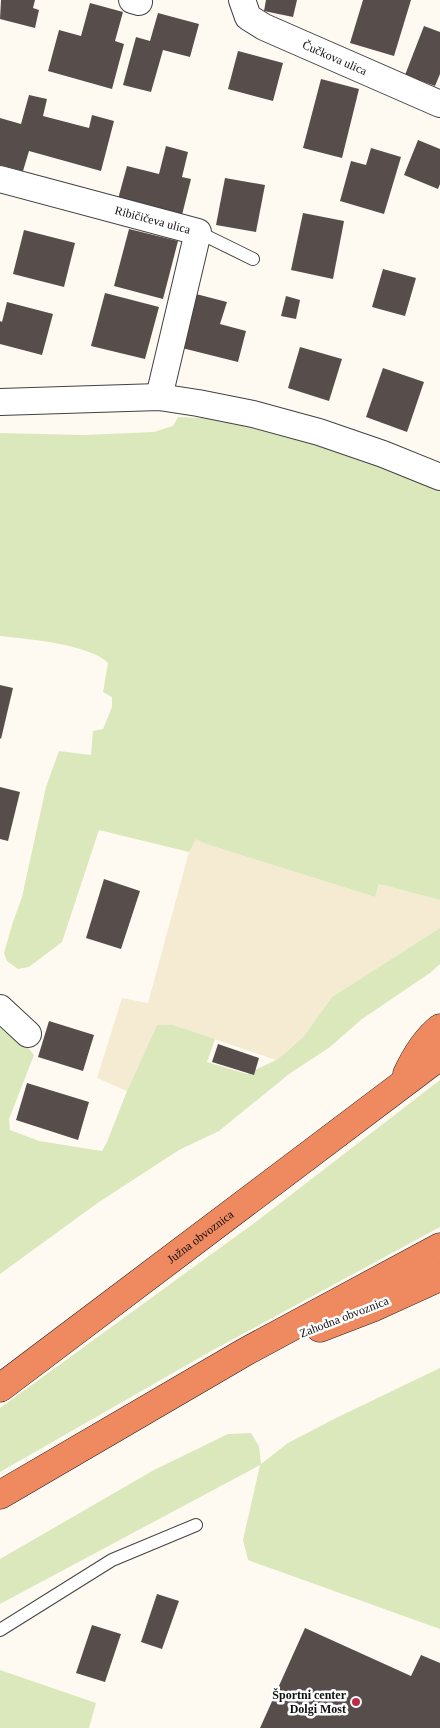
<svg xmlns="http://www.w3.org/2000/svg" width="440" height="1728" viewBox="0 0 440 1728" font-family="'Times New Roman',serif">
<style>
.farmland{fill:#f4ebd2}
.green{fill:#dae8bc}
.building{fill:#574e4c}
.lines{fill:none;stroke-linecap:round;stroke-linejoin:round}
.service-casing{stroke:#424242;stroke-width:14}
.minor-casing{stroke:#424242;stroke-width:28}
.motorway-casing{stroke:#202020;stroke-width:29}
.service{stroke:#fff;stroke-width:12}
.minor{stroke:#fff;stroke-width:26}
.motorway{stroke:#ef8960;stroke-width:28}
.poi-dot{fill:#bb2c4a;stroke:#fff;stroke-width:2}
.labels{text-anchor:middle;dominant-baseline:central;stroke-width:5;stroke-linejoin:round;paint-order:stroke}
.street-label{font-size:12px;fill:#0f0f0f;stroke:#fff}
.poi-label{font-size:12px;font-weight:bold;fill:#0f0f0f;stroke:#fff;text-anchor:end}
</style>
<rect width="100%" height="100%" fill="#fefaf2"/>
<!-- farmland -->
<polygon class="farmland" points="195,838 206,844 375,897 379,884 440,900 440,928 332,997 304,1036 276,1060 173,1025 157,1025 127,1091 97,1078 122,998 148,1003 189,852"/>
<!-- green -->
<g class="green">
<path d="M178 417 227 419 344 453 440 489V900L379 884 375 897 206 844 196 839 189 852 99 830 62 942 29 967 18 969 7 961 4 953 13 922 22 897 46 787 59 751 91 755 93 731 103 729 112 707V697L103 692 108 663C90 644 26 639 0 636V433L84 435 154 432 173 426Z"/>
<polygon points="440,928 440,964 430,973 362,1019 330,1047 289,1074 219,1131 179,1150 99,1202 0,1274 0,1016 18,1035 34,1055 9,1119 10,1130 39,1141 102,1151 107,1142 127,1091 157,1025 173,1025 215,1039 207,1062 247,1074 276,1060 286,1052 304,1036 332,997"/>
<polygon points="440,1080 440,1227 213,1350 0,1472 0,1408 257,1221"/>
<polygon points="440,1368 440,1629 248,1560 243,1540 260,1465 0,1604 0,1559 154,1470 228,1434 251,1433 259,1446 261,1464 288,1443 336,1418"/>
<polygon points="0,1670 96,1703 89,1728 0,1728"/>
</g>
<!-- building -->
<g class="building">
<polygon points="1,0 35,0 33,8 39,10 35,28 0,19"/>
<polygon points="266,0 297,0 293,17 264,11"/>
<polygon points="363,0 411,0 394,56 350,43"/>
<polygon points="90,3 123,12 115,41 124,44 112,89 48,71 59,30 81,36"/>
<polygon points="158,13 199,24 190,57 163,50 151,92 123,85 136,37 150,41"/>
<polygon points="424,26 440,32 440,74 435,86 405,75"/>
<polygon points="238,51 283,63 273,101 228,89"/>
<polygon points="321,79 359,89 342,158 303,148"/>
<polygon points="29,95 47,99 43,116 89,128 92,115 114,121 101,171 29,151 23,171 0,165 0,118 21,124"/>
<polygon points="418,140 440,149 440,184 438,189 404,175"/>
<polygon points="166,146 188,152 182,177 191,179 182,215 118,199 127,166 159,174"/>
<polygon points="371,148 401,157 384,214 340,201 351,161 366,165"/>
<polygon points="225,178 265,185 256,232 216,225"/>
<polygon points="303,213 344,221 333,279 291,270"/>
<polygon points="129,229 178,241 163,299 114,286"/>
<polygon points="24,230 75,243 64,287 13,274"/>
<polygon points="383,269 416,278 405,316 372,307"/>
<polygon points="105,293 159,307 145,359 91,346"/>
<polygon points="196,294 227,302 220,324 246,331 238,362 182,348"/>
<polygon points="286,296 300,300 296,319 281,316"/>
<polygon points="7,302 53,314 42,355 0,344 0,321 2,322"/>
<polygon points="300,347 342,359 329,401 288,388"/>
<polygon points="383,368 424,382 407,432 366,417"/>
<polygon points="0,685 13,688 1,739 0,738"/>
<polygon points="0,787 20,792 8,841 0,839"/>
<polygon points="104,879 140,891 121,949 86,938"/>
<polygon points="49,1021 94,1035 83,1071 38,1057"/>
<polygon points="218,1044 259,1058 254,1075 212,1062"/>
<polygon points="27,1083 89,1102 78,1140 16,1120"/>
<polygon points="157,1594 179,1601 162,1649 141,1642"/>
<polygon points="92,1625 121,1634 105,1682 76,1673"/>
<polygon points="305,1628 411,1676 421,1655 440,1663 440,1728 260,1728"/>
</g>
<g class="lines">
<!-- service casing -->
<g class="service-casing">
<g id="service">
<polyline points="198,232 253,259"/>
<polyline points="0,1630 112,1560 196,1525"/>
</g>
</g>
<!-- minor casing -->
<g class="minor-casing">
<g id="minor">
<polyline points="132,0 139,2"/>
<path id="s1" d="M242 0 248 17 264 27 440 104"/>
<path id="s2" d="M0 179 198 232 159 397"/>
<polyline points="0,402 159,397 198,403 253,414 319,432 383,454 440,477"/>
<polyline points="0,1008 28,1034"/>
</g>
</g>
<!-- motorway casing -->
<g class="motorway-casing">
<g id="motorway">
<path d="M407 1074C415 1057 425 1040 440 1028"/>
<polyline points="320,1328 372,1308 440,1277"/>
<path id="s3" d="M0 1388 440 1056"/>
<polyline points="0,1495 245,1352 440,1247"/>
</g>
</g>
<!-- service -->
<use href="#service" class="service"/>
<!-- minor -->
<use href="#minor" class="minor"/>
<!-- motorway -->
<use href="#motorway" class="motorway"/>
</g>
<!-- markers -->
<circle class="poi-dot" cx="356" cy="1702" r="5"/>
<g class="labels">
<!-- street labels -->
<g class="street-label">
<text stroke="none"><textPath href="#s1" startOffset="114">Čučkova ulica</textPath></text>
<text stroke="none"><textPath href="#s2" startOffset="158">Ribičičeva ulica</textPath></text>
<text stroke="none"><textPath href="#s3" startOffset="251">Južna obvoznica</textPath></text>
<text transform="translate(344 1317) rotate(-21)">Zahodna obvoznica</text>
</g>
<!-- poi labels -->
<g class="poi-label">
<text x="346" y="1695">Športni center<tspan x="346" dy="14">Dolgi Most</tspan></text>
</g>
</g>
</svg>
